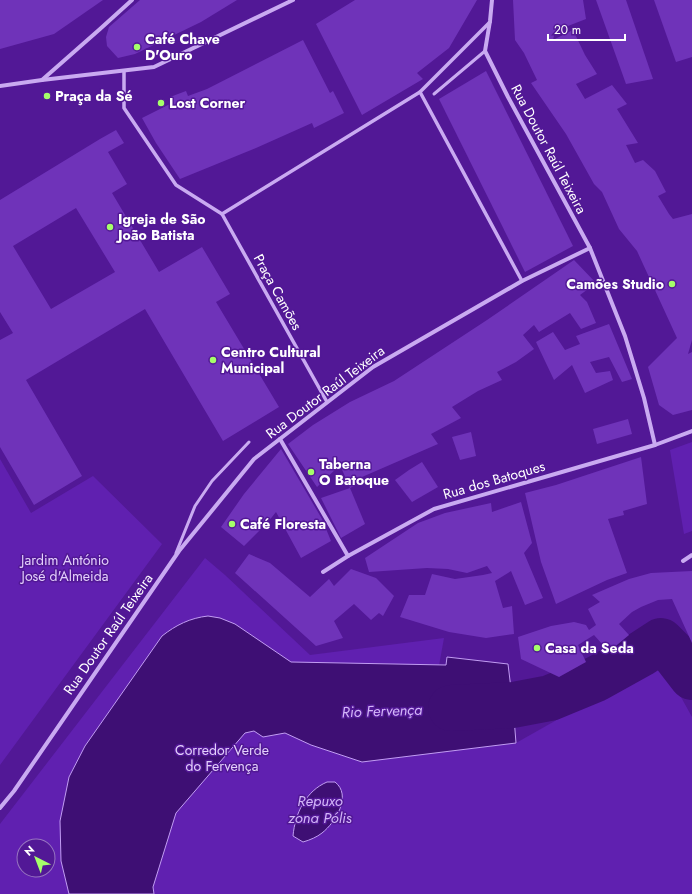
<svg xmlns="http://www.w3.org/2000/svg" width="692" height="894" viewBox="0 0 692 894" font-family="Jost,sans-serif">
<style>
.green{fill:#6020b0;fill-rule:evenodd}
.water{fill:#3e0f74;stroke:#c29df3}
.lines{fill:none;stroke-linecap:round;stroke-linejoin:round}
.river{stroke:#3e0f74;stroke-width:46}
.building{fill:#6f33b9;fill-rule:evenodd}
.service{stroke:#c9aaf1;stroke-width:3}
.pedestrian{stroke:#c9aaf1;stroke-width:3.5}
.minor{stroke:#c9aaf1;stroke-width:4}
.poi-dot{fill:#a5ff6a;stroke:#521896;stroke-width:1.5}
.labels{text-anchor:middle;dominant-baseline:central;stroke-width:3;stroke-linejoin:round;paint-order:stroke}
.poi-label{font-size:14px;font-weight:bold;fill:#fff;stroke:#521896;text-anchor:start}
.street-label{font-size:14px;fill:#fff;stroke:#521896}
.park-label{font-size:14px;fill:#e4d1fc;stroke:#521896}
.water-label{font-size:15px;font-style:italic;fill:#d3b6f8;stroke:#521896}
</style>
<rect width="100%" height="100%" fill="#521896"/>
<!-- green -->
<g class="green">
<polygon points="692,442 692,531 684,534 670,450"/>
<polygon points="0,459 31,513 93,476 162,544 0,765"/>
<path d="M205 558 225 575 310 655 444 638 423 754 516 743 661 661 692 717V894H0V824ZM24 846H48V870H24Z"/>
</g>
<!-- water -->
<g class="water">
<path d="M208 616 220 618 235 624 291 662 446 665 447 657 508 664 513 705 516 743 362 762 311 745 285 733 263 737 254 731 245 733 176 813 153 887 154 894H69L61 861 60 821 69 777 85 746 162 636C176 625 190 618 208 616Z"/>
<polygon points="672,631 692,658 692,695 670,663 652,655 649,661 641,654 637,647"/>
<path d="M327 782H335C352 795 336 822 322 833 317 837 310 840 303 842L293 836C295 813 306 791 327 782Z"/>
</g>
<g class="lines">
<!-- river -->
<polyline class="river" points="451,708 513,705 550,698 596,679 641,654 661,641 675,655 692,677"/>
</g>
<!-- building -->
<g class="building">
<polygon points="0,0 103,0 54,34 0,49"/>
<polygon points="140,0 237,0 201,22 135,54 118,58 107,46 106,37 109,27"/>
<polygon points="355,0 477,0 449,48 417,73 423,79 362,115 316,24"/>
<polygon points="513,0 583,0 586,19 555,31 553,40 573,30 585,55 597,74 576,84 585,99 612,85 627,104 617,109 638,143 626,145 635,163 643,160 655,171 666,192 658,196 669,214 673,219 692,214 692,340 688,354 692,352 692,410 673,415 659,405 648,367 677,338 637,251 619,229 602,192 594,184 566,134 531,83 537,80 524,53 515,40"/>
<polygon points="596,0 626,0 653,79 626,84"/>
<polygon points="654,0 692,0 692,57 676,62"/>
<polygon points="303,40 330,93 333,91 344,113 314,128 312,123 256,148 180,179 156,143 142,118 172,103 170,97 186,91 188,96 207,89"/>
<polygon points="486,71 573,246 525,272 439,99"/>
<path d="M116 130 124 143 108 152 127 184 112 193 159 272 202 247 230 294 216 302 279 407 223 441 145 309 26 380 82 476 34 505 0 447V340L13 333 0 312V200L100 139ZM76 208 115 272 51 309 13 246Z"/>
<polygon points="574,260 596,283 580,295 587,302 596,323 581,329 570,313 539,332 534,325 523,335 534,349 516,362 497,372 502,380 478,391 452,407 461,418 431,434 438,444 362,477 364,481 350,488 340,465 317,487 288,444 313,425 350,402 394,381 487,320"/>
<polygon points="609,324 632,379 622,382 609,357 590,362 596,373 610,371 613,380 585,393 572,365 554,380 536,342 553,332 565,350 580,344 576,336"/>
<polygon points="628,419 632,434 597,444 593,429"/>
<polygon points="471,432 476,456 460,460 452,437"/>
<polygon points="281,449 322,519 331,541 301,558 276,512 268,522 244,546 221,527 244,494"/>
<polygon points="641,457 647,504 623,511 624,515 608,519 627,573 607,580 556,604 541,562 525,493 556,485"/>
<polygon points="422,462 438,487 412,502 395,480 409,470"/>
<polygon points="350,488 365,524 341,538 321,498"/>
<polygon points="521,502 532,543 524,553 543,598 525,605 511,571 495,581 503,608 512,606 514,634 486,638 449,632 400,617 409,595 425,595 432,574 455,579 483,575 492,573 487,566 467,573 448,569 427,568 369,572 365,558 418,523 445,513 491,503 492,512"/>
<polygon points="249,554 270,563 310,597 329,579 334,586 351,569 376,578 394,596 383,616 379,613 371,620 354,604 334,621 343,638 316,646 235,573"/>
<polygon points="692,571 692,643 672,599 658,600 641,607 632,612 619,624 629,635 606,654 601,652 603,645 594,635 578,645 586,662 559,677 521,659 518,637 551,626 574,622 586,625 589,630 596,625 588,609 600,602 592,595 629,579 651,573"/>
</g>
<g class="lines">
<!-- service -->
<g class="service">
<polyline points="434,94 485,51"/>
<polyline points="176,553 195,506 212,481 249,442"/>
</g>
<!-- pedestrian -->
<g class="pedestrian">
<polyline points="124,71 124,108 176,185 222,214 327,402"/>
<polyline points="420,92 522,281"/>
<polyline points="222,214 420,92 490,22"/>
</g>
<!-- minor -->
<g class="minor">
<polyline points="42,80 100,29 132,0"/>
<polyline points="0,86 42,80 154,67 293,0"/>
<polyline points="590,248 625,336 644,398 655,445"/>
<polyline points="280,439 348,556"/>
<polyline points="683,561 692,555"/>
<polyline points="323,572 348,556 434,509 655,445 692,431"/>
<polyline points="0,808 14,791 179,551 254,459 373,367 522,281 590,248 508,97 485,51 490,21 492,0"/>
</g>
</g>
<!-- markers -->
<g class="poi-dot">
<circle cx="137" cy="47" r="4"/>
<circle cx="47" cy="96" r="4"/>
<circle cx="161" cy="103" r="4"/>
<circle cx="110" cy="227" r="4"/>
<circle cx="672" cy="284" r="4"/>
<circle cx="213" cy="360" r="4"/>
<circle cx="311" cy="472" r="4"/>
<circle cx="232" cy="524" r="4"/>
<circle cx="537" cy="648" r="4"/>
</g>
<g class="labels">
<!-- poi labels -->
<g class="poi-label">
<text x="145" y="39">Café Chave<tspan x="145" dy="16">D'Ouro</tspan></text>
<text x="55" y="96">Praça da Sé</text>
<text x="169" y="103">Lost Corner</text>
<text x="118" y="219">Igreja de São<tspan x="118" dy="16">João Batista</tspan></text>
<text x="664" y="284" text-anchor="end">Camões Studio</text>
<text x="221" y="352">Centro Cultural<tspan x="221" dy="16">Municipal</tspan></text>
<text x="319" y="464">Taberna<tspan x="319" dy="16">O Batoque</tspan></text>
<text x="240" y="524">Café Floresta</text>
<text x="545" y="648">Casa da Seda</text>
</g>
<!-- street labels -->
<g class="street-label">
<text transform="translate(549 149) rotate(62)">Rua Doutor Raúl Teixeira</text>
<text transform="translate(278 292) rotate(61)">Praça Camões</text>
<text transform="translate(325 392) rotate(-37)">Rua Doutor Raúl Teixeira</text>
<text transform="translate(494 480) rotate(-16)">Rua dos Batoques</text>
<text transform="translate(108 634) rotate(-55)">Rua Doutor Raúl Teixeira</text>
</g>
<!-- park labels -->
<g class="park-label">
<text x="65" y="560">Jardim António<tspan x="65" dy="16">José d'Almeida</tspan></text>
<text x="222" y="750">Corredor Verde<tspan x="222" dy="16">do Fervença</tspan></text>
</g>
<!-- water labels -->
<g class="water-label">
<text transform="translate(382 711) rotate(-2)">Rio Fervença</text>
<text x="320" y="801">Repuxo<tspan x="320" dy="17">zona Pólis</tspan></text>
</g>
</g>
<!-- north arrow -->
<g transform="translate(36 858) rotate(318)"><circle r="19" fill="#521896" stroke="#9774c0"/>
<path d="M0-3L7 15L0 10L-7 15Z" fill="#a5ff6a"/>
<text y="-6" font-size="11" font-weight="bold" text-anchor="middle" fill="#ffffff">N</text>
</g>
<!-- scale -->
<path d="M548 34v6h77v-6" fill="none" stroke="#ffffff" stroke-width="2"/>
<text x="554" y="34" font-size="12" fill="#ffffff" stroke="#521896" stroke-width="3" paint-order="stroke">20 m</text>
</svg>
